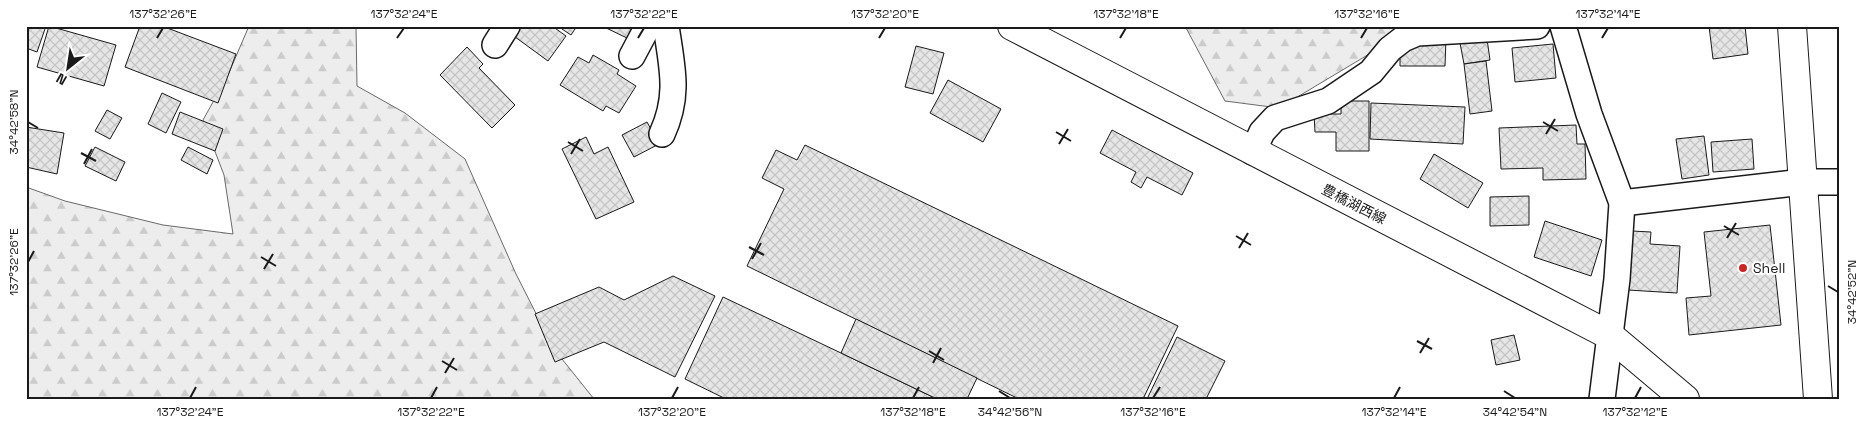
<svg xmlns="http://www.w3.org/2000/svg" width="1866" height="425" viewBox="0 0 1866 425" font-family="'Space Grotesk','Noto Sans JP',sans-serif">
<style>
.forest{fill:url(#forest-firs);stroke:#6a6a6a}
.building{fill:url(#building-cross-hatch);stroke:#1a1a1a}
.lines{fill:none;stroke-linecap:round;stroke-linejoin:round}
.street-casing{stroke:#1a1a1a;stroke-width:28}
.secondary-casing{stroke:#1a1a1a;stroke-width:30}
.primary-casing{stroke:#1a1a1a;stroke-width:30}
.street{stroke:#fff;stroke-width:25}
.secondary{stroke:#fff;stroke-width:28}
.primary{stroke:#fff;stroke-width:28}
.ticks{fill:none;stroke:#1a1a1a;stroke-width:2}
.poi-dot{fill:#c62828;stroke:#fff;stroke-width:2}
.labels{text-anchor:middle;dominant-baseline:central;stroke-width:4;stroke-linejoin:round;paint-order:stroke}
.street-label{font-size:14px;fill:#1a1a1a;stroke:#fff}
.poi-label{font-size:14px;fill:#1a1a1a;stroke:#fff;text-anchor:start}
.neatline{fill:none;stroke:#1a1a1a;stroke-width:2}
.ticks-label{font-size:12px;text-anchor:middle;fill:#1a1a1a}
</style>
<defs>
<pattern id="forest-firs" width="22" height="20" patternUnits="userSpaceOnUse" patternTransform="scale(1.25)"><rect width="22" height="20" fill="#ededed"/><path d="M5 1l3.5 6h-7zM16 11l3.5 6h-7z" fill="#cbcbcb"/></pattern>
<pattern id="building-cross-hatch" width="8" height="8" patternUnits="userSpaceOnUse" patternTransform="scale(1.25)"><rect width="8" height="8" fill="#e6e6e6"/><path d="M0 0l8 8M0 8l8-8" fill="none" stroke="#c5c5c5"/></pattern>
</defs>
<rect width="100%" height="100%" fill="#fff"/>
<!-- forest -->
<g class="forest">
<polygon points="249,26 356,26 357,86 405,113 465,159 516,274 554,349 594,399 26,399 26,187 65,201 163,225 233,234 224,175 203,120 228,75"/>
<polygon points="1185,26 1416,26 1279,108 1225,101"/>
</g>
<!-- building -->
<g class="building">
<polygon points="26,26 46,26 37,52 26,48"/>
<polygon points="49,26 116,45 104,86 37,67"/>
<polygon points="140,26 162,26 236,54 218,103 125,67"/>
<polygon points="516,26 552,26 566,36 548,61 511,34"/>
<polygon points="563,26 577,26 571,35 562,29"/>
<polygon points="602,26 633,26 627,38"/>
<polygon points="1709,26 1745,26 1748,54 1713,59"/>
<polygon points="1446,38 1445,66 1400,66 1400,44"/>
<polygon points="1487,39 1490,60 1464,64 1460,43"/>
<polygon points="1553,44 1556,78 1515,82 1512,48"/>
<polygon points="916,46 944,53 933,94 905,87"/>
<polygon points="467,47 483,64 479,68 515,105 492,128 440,75"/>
<polygon points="593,55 619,70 617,74 636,86 619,113 606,106 603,111 560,85 578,57 589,63"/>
<polygon points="1486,61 1492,111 1470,114 1464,64"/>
<polygon points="948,80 1001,109 983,142 930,113"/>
<polygon points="162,93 181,102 166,133 148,124"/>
<polygon points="1341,101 1369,101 1369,151 1336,151 1336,132 1315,132 1314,114 1341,114"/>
<polygon points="1371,103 1465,107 1463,144 1370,139"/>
<polygon points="107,110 122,118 110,139 95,131"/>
<polygon points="180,112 223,129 215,151 172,134"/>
<polygon points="647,122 659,144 634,157 622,135"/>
<polygon points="1576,125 1577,144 1585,144 1586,179 1543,180 1543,168 1501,169 1499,128"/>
<polygon points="26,127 64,133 57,174 26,167"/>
<polygon points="1112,130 1193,173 1182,195 1147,177 1141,188 1131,182 1136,172 1100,153"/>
<polygon points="1704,136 1709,175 1682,179 1676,139"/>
<polygon points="586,137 594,154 608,147 634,202 596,219 562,149"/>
<polygon points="1752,139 1754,169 1713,172 1711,142"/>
<polygon points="805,145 1178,326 1143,399 1019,399 747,266 784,189 762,178 776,150 797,160"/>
<polygon points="95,147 125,162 116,181 85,166"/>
<polygon points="188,147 213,160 207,174 181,160"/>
<polygon points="1434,154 1483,183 1468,208 1420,179"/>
<polygon points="1529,196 1529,225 1490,226 1490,197"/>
<polygon points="1545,221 1602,240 1591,276 1534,257"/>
<polygon points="1770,225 1781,325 1689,335 1686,298 1711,296 1704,232"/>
<polygon points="1632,231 1651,232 1650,244 1680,246 1677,293 1628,290"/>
<polygon points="673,276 715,296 675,377 604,342 555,362 535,314 599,287 624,300"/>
<polygon points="723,297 841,353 937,399 726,399 685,379"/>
<polygon points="856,319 977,378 967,399 937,399 841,353"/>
<polygon points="1514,335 1520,360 1496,365 1491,340"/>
<polygon points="1177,337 1225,361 1206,399 1147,399"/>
</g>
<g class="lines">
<!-- street casing -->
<g class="street-casing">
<g id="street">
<polyline points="1563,26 1589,114 1622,203 1617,279 1602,399"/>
<polyline points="495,45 507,26"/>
<polyline points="632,56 648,26"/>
<path d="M662 134C680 95 672 67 666 26"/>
<polyline points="1253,152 1262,132 1275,118 1328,101 1371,72 1390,49 1403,39 1417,33 1537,26"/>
<polyline points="1622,203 1803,182 1840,182"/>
</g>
</g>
<!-- secondary casing -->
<g class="secondary-casing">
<polyline id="secondary" points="1792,26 1818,399"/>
</g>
<!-- primary casing -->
<g class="primary-casing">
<polyline id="primary" points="1012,26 1609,335 1685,399"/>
</g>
<!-- street -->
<use href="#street" class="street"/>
<!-- secondary -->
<use href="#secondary" class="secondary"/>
<!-- primary -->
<use href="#primary" class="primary"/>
</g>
<!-- ticks -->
<path class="ticks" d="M157 38 163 28M397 38 404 28M638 38 644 28M879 38 885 28M1120 38 1126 28M1361 38 1367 28M1602 38 1608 28M28 122 38 128M1543 122 1558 131M1056 132 1071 141M1546 134 1555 119M568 142 583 151M1059 144 1068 129M81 153 96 161M571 154 580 139M84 164 92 149M1724 226 1739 235M1236 236 1251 245M1727 238 1736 223M749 247 764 255M1239 248 1248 233M261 257 276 266M752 259 761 243M28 262 34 251M264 269 273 254M1828 286 1838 292M1417 341 1432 349M929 351 944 360M1420 353 1429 338M442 361 457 370M933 363 941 348M445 373 454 358M999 391 1010 398M1504 391 1515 398M190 398 196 387M431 398 437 387M672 398 678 387M913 398 919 387M1153 398 1160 387M1394 398 1400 387M1635 398 1641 387"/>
<!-- markers -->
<circle class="poi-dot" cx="1743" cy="268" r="5"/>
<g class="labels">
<!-- street labels -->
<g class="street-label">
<text transform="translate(1354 204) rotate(27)">豊橋湖西線</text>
</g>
<!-- poi labels -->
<g class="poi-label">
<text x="1753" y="268">Shell</text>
</g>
</g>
<!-- border -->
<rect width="1866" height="425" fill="none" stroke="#ffffff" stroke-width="55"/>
<!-- north arrow -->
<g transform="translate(68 68) rotate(210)" stroke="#ffffff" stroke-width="4" paint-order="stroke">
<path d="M0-4L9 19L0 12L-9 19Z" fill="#1a1a1a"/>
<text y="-8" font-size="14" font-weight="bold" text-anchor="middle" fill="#1a1a1a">N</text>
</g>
<rect x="28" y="28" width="1810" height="370" class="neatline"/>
<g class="ticks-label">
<text x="163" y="18">137°32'26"E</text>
<text x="404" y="18">137°32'24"E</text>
<text x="644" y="18">137°32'22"E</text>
<text x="885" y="18">137°32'20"E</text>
<text x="1126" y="18">137°32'18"E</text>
<text x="1367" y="18">137°32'16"E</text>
<text x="1608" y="18">137°32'14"E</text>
<text transform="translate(14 122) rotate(-90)" y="4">34°42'58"N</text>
<text transform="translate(14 262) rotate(-90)" y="4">137°32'26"E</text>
<text transform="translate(1852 292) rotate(-90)" y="4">34°42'52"N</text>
<text x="190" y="416">137°32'24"E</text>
<text x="431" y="416">137°32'22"E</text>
<text x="672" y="416">137°32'20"E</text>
<text x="913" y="416">137°32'18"E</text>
<text x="1010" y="416">34°42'56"N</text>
<text x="1153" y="416">137°32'16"E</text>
<text x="1394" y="416">137°32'14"E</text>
<text x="1515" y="416">34°42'54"N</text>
<text x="1635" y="416">137°32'12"E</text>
</g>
</svg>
